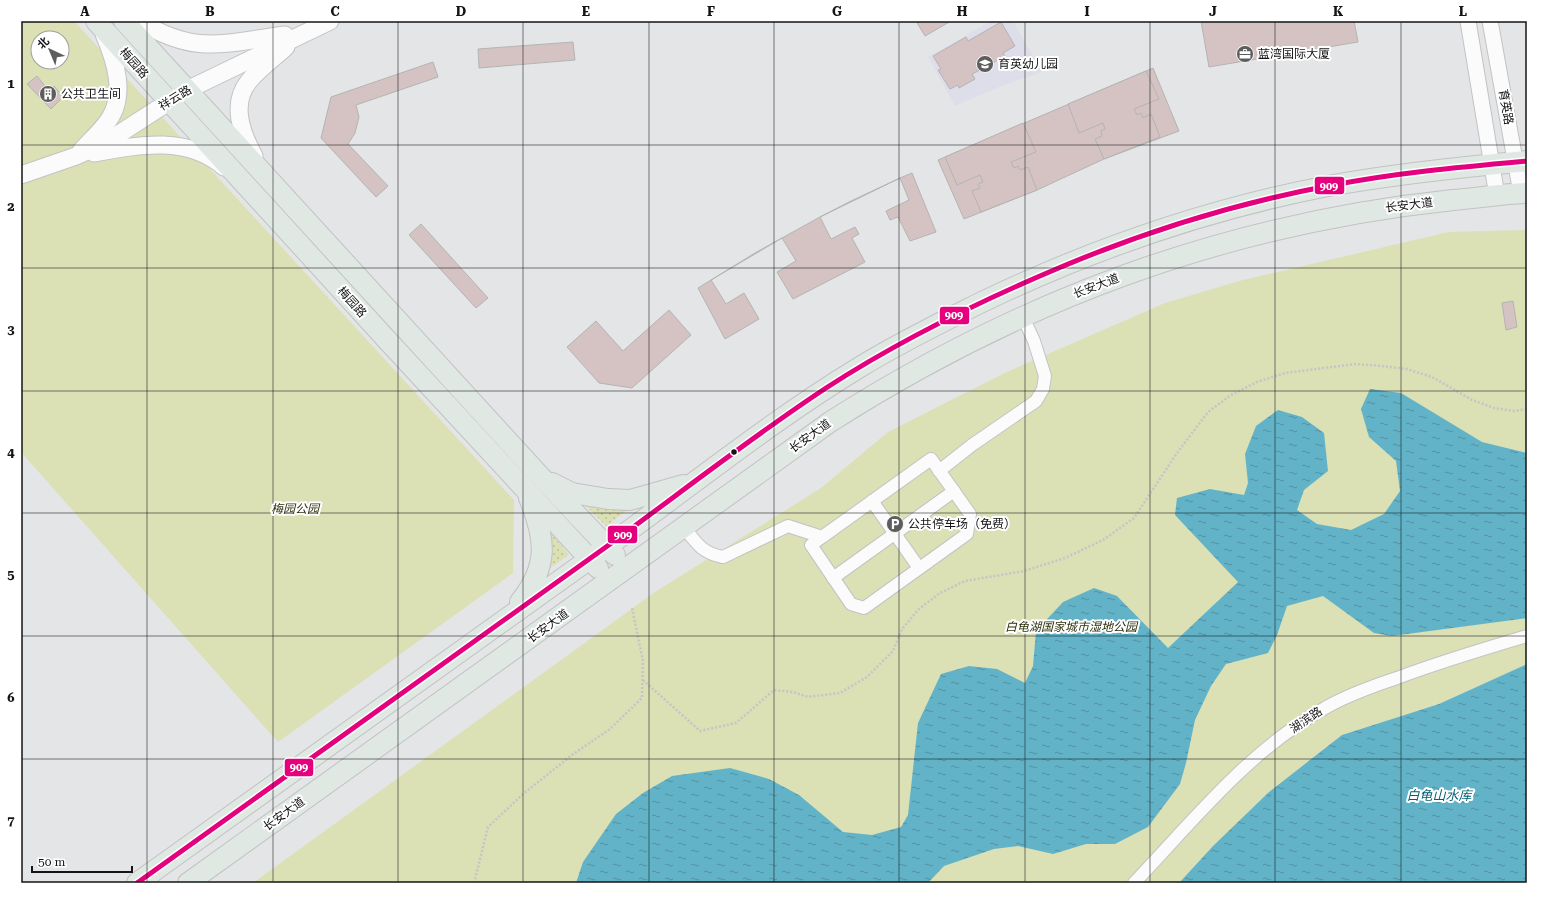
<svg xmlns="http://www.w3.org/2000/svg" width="1548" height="904" viewBox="0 0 1548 904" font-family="'Roboto Serif','Noto Sans SC',serif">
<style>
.education{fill:#deddea}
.grass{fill:url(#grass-dots)}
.park{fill:#dbe0b5;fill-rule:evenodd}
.water{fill:url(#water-ripples)}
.building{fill:#d4c3c2;stroke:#b4b4b4}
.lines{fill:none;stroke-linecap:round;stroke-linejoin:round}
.minor-casing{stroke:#c2c3c4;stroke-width:14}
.tertiary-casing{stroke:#c2c3c4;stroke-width:17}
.secondary-casing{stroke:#c2c3c4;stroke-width:19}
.primary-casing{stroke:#c2c2c3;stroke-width:22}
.path{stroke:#c5c5c7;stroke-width:2.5;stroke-dasharray:2 2;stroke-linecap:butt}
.minor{stroke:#fbfbfb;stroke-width:12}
.tertiary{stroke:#fbfbfb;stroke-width:15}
.secondary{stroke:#fbfbfb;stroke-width:17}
.primary{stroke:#e0e8e4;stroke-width:20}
.bus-1-casing{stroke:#fff;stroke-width:8}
.bus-1{stroke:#e5007d;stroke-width:5}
.grid{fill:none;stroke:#141415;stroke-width:1;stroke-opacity:0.55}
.bus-dot{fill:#141415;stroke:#fff;stroke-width:1.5}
.labels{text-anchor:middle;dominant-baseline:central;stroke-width:4;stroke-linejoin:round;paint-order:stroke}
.poi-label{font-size:12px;fill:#141415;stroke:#fff;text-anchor:start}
.street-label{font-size:12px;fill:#141415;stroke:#fff}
.park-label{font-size:12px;font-style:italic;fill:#2d300c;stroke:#fff}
.water-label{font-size:13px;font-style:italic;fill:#005f74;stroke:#fff}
.line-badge{stroke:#fff;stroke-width:1.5}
.badge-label{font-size:11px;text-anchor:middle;font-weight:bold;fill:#fff}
.neatline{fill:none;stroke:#141415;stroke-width:1.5}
.grid-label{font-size:13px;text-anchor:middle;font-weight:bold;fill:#141415}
</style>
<defs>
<pattern id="grass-dots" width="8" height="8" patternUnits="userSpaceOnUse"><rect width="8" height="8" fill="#dbe0b5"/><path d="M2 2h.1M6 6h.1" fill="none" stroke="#bbbf9b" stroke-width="1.8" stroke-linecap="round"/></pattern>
<pattern id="water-ripples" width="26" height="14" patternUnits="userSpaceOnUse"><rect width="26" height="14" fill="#63b3c8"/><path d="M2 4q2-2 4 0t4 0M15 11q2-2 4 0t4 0" fill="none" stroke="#5090a1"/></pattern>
</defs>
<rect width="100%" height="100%" fill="#e4e5e6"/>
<!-- education -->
<polygon class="education" points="991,21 1013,21 1042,72 999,87 955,106 928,57"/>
<!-- grass -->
<g class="grass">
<polygon points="584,504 632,507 606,526"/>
<polygon points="547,528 569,555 544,572"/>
</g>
<!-- park -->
<g class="park">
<path d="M21 21H74L514 500 513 573 278 742 21 452ZM38 38H62V62H38Z"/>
<polygon points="1527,230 1527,664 1439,704 1342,735 1269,792 1213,846 1179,883 253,883 655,592 821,488 888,432 1007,372 1165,303 1243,280 1449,232"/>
</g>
<!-- water -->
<g class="water">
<polygon points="1370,389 1401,393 1482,442 1527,453 1527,618 1392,636 1374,633 1323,596 1287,606 1277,635 1268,653 1226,664 1211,686 1195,720 1186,763 1180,784 1148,827 1115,844 1086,844 1053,854 1018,846 994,849 944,866 928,883 576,883 583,862 616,814 643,793 672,776 730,768 769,779 799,795 843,832 872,835 901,827 908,815 918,723 941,674 969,666 997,669 1025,683 1033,666 1036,631 1063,602 1094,588 1117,596 1168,648 1238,582 1175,515 1177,498 1210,489 1244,495 1248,483 1245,454 1256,426 1278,410 1302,417 1324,433 1328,471 1304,490 1297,510 1317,524 1351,530 1384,514 1400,491 1396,461 1369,437 1361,409"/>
<polygon points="1527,664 1527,883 1179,883 1213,846 1269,792 1342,735 1439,704"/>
</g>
<!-- building -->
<g class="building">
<polygon points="916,21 951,21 925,36"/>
<polygon points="1201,21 1354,21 1358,42 1209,67"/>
<polygon points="1001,22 1015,46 1003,53 1005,56 993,63 991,60 979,67 980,70 972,74 975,79 959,88 958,85 950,89 938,70 941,69 933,56 966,37 968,41"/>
<polygon points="573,42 575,60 479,68 478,49"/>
<polygon points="433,62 438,77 356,105 359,117 355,133 348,144 388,186 376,197 321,138 331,97"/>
<polygon points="1153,68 1179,131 1104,159 1037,190 964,219 938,160"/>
<polygon points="1146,71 1159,99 1134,109 1137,115 1141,113 1143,118 1151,114 1160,137 1104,159 1095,139 1102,136 1101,131 1105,129 1103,123 1079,133 1068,104"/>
<polygon points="37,76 49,91 54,86 63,97 51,109 27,84"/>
<polygon points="1023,123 1036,152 1011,162 1014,168 1018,166 1020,170 1028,167 1037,190 981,212 972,191 980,188 978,184 983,182 980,175 957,185 945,157"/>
<polygon points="912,173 936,232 910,241 898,217 890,220 886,211 909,200 900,178"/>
<polygon points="900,178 820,217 851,201"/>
<polygon points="820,217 831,239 855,227 859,234 852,238 865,262 793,299 777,272 796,261 782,238"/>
<polygon points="421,224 488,298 476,308 409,235"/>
<polygon points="782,238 711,280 755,253"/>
<polygon points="711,280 726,304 744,293 759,319 725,339 698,288"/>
<polygon points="1513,301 1517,327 1506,330 1502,303"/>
<polygon points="669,310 691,335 632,388 599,383 567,347 596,321 623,351"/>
</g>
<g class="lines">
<!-- minor casing -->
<g class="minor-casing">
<g id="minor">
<polyline points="939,471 972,445 1036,401 1043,389 1045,376 1034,341 1023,317"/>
<polyline points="872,501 919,568"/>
<path d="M684 527C696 543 702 553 723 557L788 526 822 537 931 459 970 514 967 534 864 608 851 604 811 545 822 537"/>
<polyline points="833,578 954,491"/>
<path d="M1134 883C1193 821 1249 750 1325 708 1347 695 1373 686 1397 678 1440 662 1483 649 1527 636"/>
</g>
</g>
<!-- tertiary casing -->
<g class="tertiary-casing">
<g id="tertiary">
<polyline points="1468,21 1497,196"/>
<polyline points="1490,21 1521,193"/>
</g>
</g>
<!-- secondary casing -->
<g class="secondary-casing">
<g id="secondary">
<path d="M139 21C197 56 223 43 285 35"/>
<path d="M81 151C90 141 101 131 108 121 127 95 115 60 104 34"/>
<path d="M94 153C138 145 187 135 224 167"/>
<path d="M254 156C242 134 230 104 249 81 260 68 274 58 286 47"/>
<polyline points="21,175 76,156 105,143 187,90 330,21"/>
</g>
</g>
<!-- primary casing -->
<g class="primary-casing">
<g id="primary">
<polyline points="96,21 388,341 598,568"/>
<polyline points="124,21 539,475 615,555"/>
<polyline points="552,483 572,493 608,499 630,500 683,485"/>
<path d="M520 602C549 566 546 539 529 498"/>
<path d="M137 883C293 771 449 659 605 548 690 487 771 421 860 367 899 343 940 323 980 303 1090 250 1209 209 1328 186 1394 174 1461 167 1527 161"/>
<path d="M188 883 830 422C1023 299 1225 224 1453 200 1477 198 1502 194 1527 193"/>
</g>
</g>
<!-- path -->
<g class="path">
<polyline points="643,680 700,731 736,723 774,690 793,692 808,697 840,693 867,677 893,651 902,629 919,609 940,593 965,581 1024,571 1065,558 1103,540 1134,518 1177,453 1208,412 1231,395 1257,382 1285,373 1356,364 1382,366 1407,369 1432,377 1472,400 1494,408 1514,411 1527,409"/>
<polyline points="474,883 488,827 523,794 572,755 610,729 642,698 643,661 632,608"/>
</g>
<!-- minor -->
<use href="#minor" class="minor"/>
<!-- tertiary -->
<use href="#tertiary" class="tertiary"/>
<!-- secondary -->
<use href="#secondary" class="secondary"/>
<!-- primary -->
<use href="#primary" class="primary"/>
<!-- bus-1 casing -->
<g class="bus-1-casing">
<path id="bus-1" d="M137 883C293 771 450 660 606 547 679 494 750 438 826 388 900 340 980 301 1061 267 1147 231 1237 203 1328 186 1394 173 1461 167 1527 161"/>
</g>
<!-- bus-1 -->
<use href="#bus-1" class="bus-1"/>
</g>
<!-- grid -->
<path class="grid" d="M147 21V883M273 21V883M398 21V883M523 21V883M649 21V883M774 21V883M899 21V883M1025 21V883M1150 21V883M1275 21V883M1401 21V883M21 145H1527M21 268H1527M21 391H1527M21 513H1527M21 636H1527M21 759H1527"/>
<!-- icons -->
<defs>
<g id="office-disc" transform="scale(0.9)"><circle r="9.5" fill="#5d5d5e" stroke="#fff"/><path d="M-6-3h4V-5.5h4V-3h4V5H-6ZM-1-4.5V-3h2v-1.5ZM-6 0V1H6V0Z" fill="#fff"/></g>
<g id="school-disc" transform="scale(0.9)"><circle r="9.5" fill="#5d5d5e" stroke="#fff"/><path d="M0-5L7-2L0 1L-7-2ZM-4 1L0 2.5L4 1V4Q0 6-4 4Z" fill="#fff"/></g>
<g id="building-disc" transform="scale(0.9)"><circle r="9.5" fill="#5d5d5e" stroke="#fff"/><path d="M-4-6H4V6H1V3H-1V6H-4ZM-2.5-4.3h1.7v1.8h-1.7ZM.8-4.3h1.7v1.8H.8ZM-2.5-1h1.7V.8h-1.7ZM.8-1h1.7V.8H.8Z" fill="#fff"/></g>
<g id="parking-disc" transform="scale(0.9)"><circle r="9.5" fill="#5d5d5e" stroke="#fff"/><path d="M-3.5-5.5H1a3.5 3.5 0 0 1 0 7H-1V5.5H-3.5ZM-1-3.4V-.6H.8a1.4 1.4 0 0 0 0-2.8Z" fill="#fff"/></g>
</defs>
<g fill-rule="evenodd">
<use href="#office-disc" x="1245" y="54"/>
<use href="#school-disc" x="985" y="64"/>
<use href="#building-disc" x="48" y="94"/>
<use href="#parking-disc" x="895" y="524"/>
</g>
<!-- markers -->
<circle class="bus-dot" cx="734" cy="452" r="3.5"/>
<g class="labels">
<!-- poi labels -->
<g class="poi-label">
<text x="1258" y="54">蓝湾国际大厦</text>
<text x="998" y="64">育英幼儿园</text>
<text x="61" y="94">公共卫生间</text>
<text x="908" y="524">公共停车场（免费）</text>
</g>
<!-- street labels -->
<g class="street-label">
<text transform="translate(134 63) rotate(48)">梅园路</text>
<text transform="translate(175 98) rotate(-31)">祥云路</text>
<text transform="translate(1506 107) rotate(80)">育英路</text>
<text transform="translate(1409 205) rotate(-7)">长安大道</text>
<text transform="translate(1096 286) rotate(-21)">长安大道</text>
<text transform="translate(352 302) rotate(48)">梅园路</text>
<text transform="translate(810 436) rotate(-36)">长安大道</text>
<text transform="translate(548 626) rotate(-36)">长安大道</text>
<text transform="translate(1306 720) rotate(-34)">湖滨路</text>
<text transform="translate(284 814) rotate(-36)">长安大道</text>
</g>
<!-- park labels -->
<g class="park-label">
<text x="295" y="509">梅园公园</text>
<text x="1071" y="627">白龟湖国家城市湿地公园</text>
</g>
<!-- water labels -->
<g class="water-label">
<text x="1439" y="795">白龟山水库</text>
</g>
</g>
<g class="line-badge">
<rect x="1314" y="176" width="31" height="19" rx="4" fill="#e5007d"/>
<rect x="939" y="306" width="31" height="19" rx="4" fill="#e5007d"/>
<rect x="607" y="525" width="31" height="19" rx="4" fill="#e5007d"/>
<rect x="284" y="758" width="30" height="19" rx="4" fill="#e5007d"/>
</g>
<g class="badge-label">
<text x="1329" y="190">909</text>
<text x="954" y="319">909</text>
<text x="623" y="539">909</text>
<text x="299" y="771">909</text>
</g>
<!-- border -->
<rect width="1548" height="904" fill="none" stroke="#ffffff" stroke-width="44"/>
<!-- north arrow -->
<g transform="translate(50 50) rotate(316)"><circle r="19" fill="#ffffff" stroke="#a1a1a1"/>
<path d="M0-3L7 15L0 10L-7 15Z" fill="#5d5d5e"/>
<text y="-6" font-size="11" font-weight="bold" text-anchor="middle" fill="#141415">北</text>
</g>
<!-- scale -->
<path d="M32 866v6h100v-6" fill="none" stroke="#141415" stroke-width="2"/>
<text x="38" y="866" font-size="12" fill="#141415" stroke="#ffffff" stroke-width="3" paint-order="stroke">50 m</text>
<rect x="22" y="22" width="1504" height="860" class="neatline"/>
<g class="grid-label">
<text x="85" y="16">A</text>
<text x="210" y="16">B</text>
<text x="335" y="16">C</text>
<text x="461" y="16">D</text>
<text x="586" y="16">E</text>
<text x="711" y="16">F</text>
<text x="837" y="16">G</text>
<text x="962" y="16">H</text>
<text x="1087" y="16">I</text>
<text x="1213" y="16">J</text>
<text x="1338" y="16">K</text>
<text x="1463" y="16">L</text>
<text x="11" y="88">1</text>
<text x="11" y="211">2</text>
<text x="11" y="334">3</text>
<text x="11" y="457">4</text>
<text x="11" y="579">5</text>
<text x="11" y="702">6</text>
<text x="11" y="825">7</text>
</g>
</svg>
